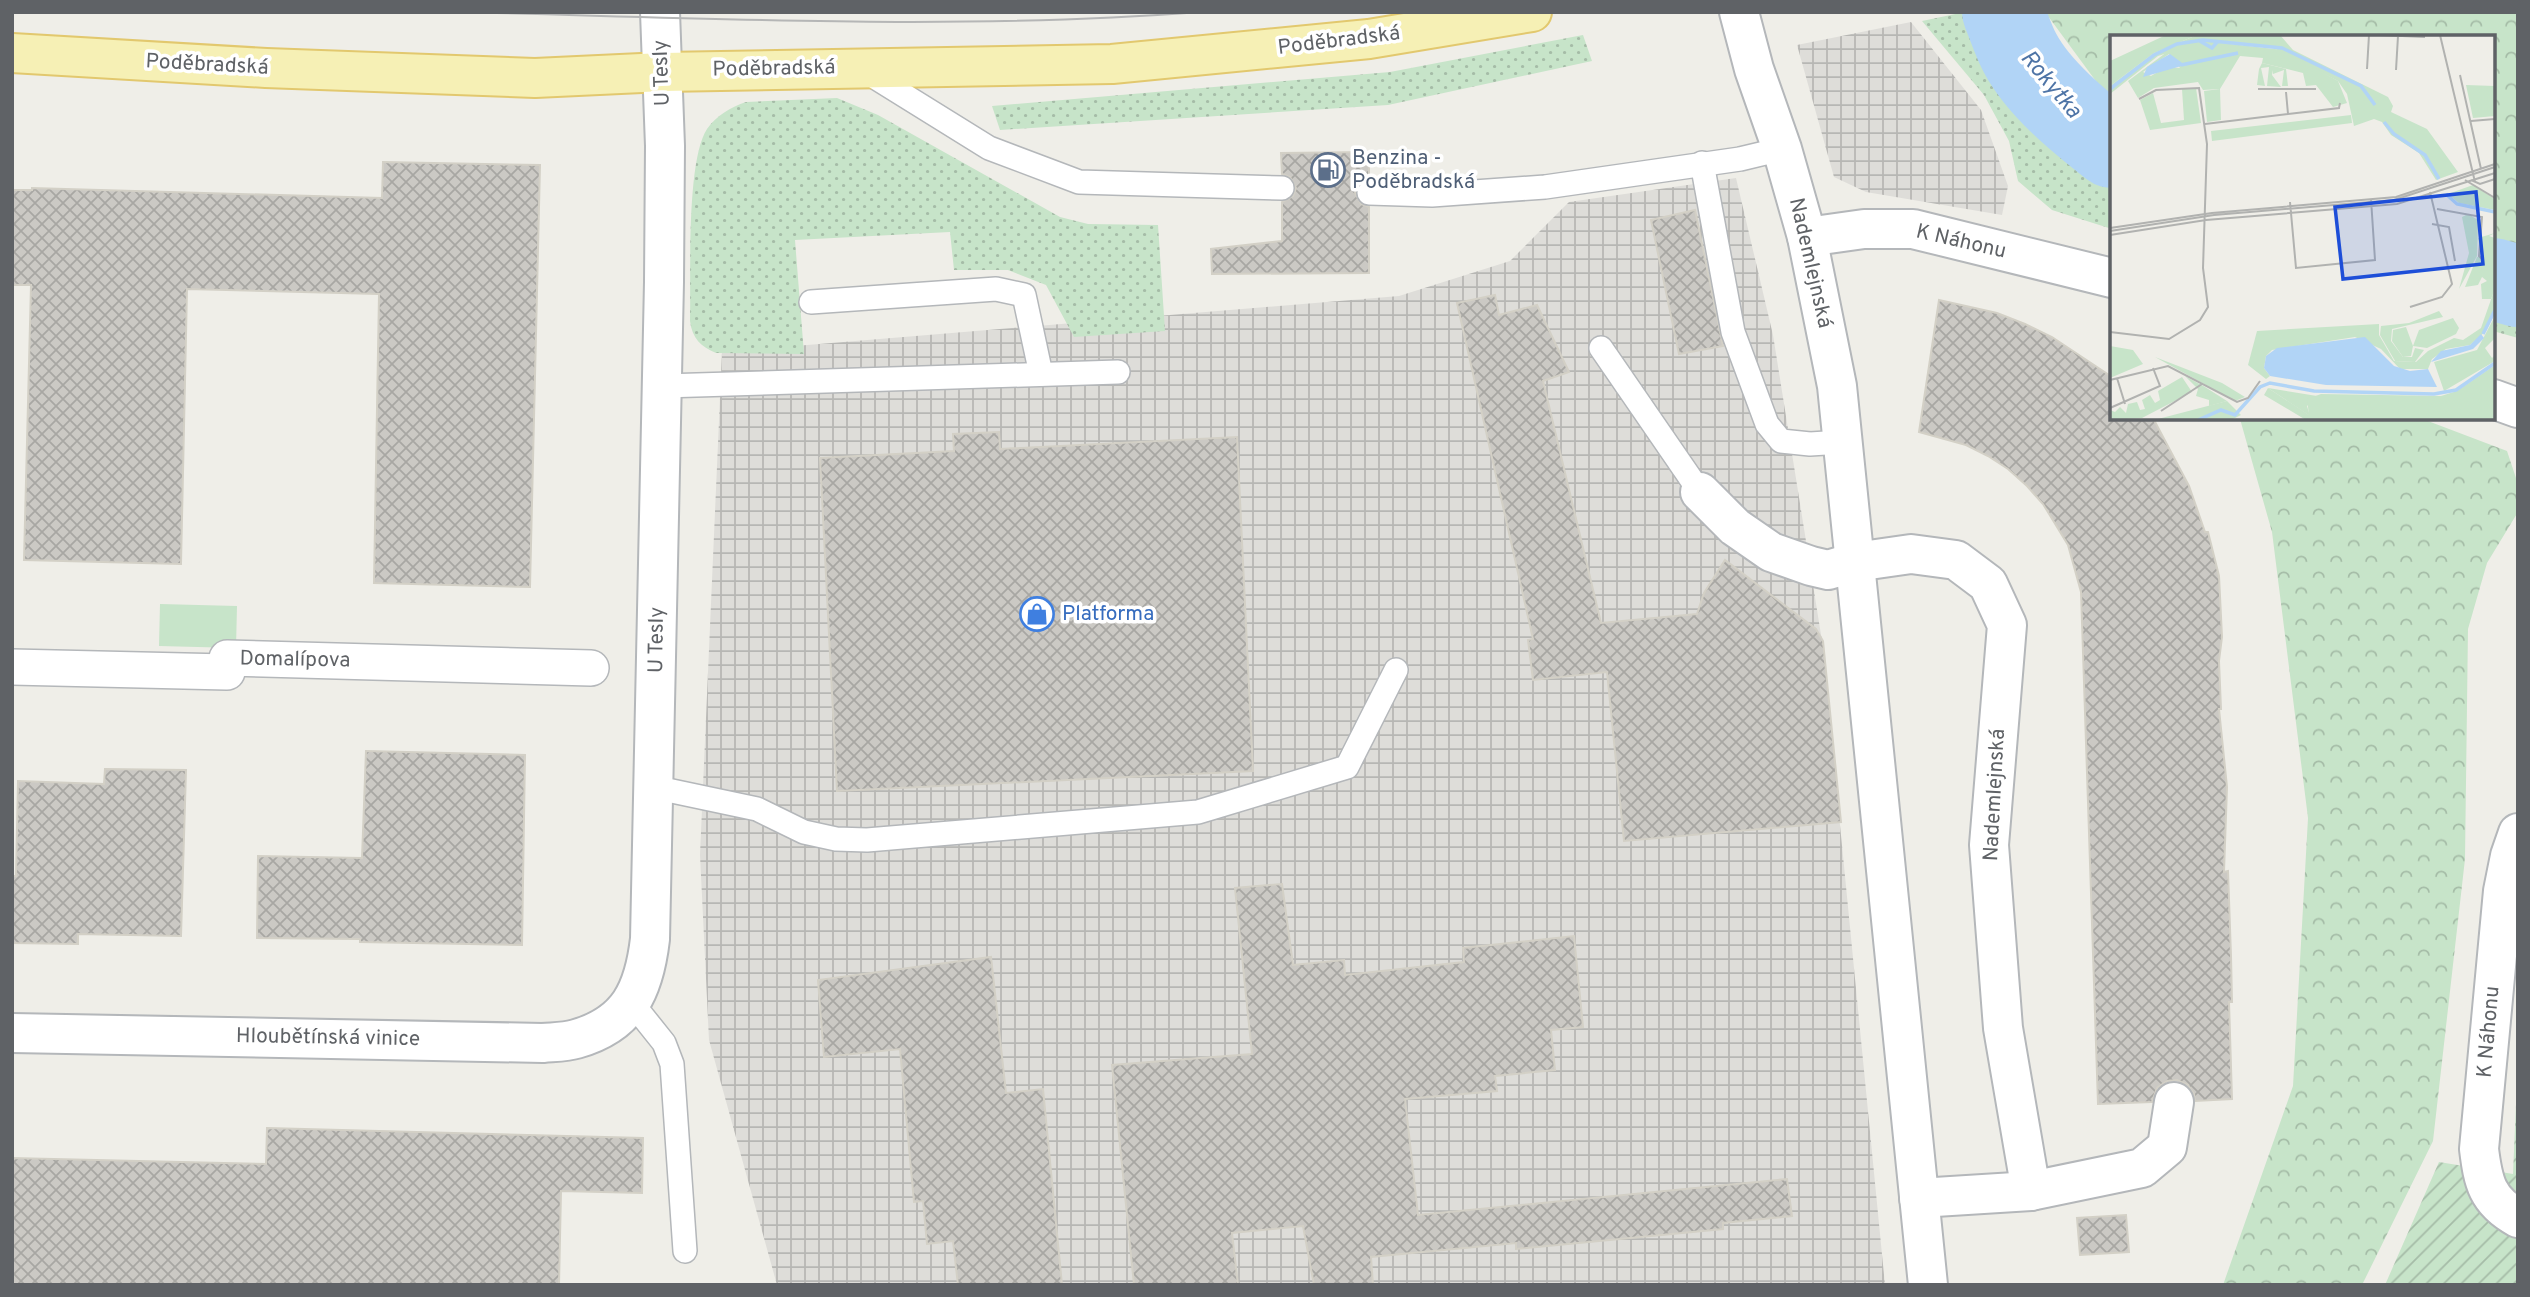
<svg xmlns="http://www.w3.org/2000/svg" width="2530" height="1297" viewBox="0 0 2530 1297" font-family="Overpass,sans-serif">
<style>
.industrial{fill:url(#industrial-grid)}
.grass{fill:url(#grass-dots)}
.forest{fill:url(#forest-crowns)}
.park{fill:#c7e4c9}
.garden{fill:url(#garden-furrows)}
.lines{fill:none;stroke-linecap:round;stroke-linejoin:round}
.river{stroke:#b1d4f6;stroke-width:82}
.building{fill:url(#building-cross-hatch);stroke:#d3d0c6;stroke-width:2}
.service-casing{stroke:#b4b7ba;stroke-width:26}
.pedestrian-casing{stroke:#b4b7ba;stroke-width:38}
.minor-casing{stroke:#b4b7ba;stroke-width:42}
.primary-casing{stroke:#e2c86e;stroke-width:42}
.service{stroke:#fff;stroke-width:23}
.pedestrian{stroke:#fff;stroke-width:35}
.minor{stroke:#fff;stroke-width:38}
.primary{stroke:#f6f0b5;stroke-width:38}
.tram{stroke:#b5b6b6;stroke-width:2}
.labels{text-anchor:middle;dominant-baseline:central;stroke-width:7;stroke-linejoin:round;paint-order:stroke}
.street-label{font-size:21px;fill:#5f6266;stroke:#fff}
.service-label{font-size:21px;fill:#4e5e75;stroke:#fff;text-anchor:start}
.shop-label{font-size:21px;fill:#366cbe;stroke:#fff;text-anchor:start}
.water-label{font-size:23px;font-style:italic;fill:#4e74a6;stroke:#fff}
.inset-river{fill:none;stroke:#b1d4f6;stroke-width:3.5}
.inset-road{fill:none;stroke:#b1b2b0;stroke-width:2}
.view{fill:#1d4ed8;fill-opacity:0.15;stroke:#1d4ed8;stroke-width:3.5}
.inset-edge{fill:none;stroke:#5f6266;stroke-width:3.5}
</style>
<defs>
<pattern id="industrial-grid" width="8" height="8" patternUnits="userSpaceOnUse" patternTransform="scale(1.75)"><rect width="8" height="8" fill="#deddd9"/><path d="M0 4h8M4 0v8" fill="none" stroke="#b7b7b4"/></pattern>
<pattern id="grass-dots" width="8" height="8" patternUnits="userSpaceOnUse" patternTransform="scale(1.75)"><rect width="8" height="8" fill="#c7e4c9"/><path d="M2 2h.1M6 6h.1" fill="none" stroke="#a5bca7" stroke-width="1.8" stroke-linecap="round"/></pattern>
<pattern id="forest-crowns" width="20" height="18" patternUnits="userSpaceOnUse" patternTransform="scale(1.75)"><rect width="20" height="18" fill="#c7e4c9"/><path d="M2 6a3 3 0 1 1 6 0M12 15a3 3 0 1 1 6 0" fill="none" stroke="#a5bca7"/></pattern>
<pattern id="garden-furrows" width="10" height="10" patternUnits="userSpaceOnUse" patternTransform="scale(1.75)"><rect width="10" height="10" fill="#c7e4c9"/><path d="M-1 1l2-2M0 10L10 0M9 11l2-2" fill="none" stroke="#a5bca7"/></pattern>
<pattern id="building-cross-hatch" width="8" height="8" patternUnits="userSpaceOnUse" patternTransform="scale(1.75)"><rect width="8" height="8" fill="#cbc9c4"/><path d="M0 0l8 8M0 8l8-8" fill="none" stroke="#a8a7a3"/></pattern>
</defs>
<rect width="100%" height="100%" fill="#efeee8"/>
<!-- industrial -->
<g class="industrial">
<polygon points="1911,22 1981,110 2008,186 2002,215 1866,192 1834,177 1797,45"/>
<polygon points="1736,178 1773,335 1822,641 1885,1285 777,1285 709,1040 700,855 722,352 1399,296 1510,261 1569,202"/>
</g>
<!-- grass -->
<g class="grass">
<polygon points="1965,12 1978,12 2014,90 2098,157 2112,165 2112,229 2052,210 2018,181 2009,141 1984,95 1922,21"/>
<polygon points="1583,35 1592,61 1388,105 1000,130 992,106 1390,72"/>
<path d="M837 98 878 115 1060 217 1088 224 1158 225 1165 331 1074 337 1046 285 1008 270H954L950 232 795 240 804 354 716 353C701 347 692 338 690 321 691 279 686 161 707 129 716 116 731 107 746 102Z"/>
<polygon points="2493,299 2518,306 2518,338 2493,331"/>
</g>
<!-- forest -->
<g class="forest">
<polygon points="2045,12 2518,12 2518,263 2493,255 2493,37 2112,37 2112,103"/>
<polygon points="2244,418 2420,418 2507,451 2518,484 2518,512 2487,563 2468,629 2465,859 2433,1141 2362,1285 2223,1285 2293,1086 2308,818 2272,532 2240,419"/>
</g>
<!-- park -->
<polygon class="park" points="160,604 237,606 236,648 159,646"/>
<!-- garden -->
<polygon class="garden" points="2518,1057 2518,1285 2385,1285 2439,1162 2513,1174"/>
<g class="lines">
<!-- river -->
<g class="river">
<path d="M2003 12C2009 26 2013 40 2020 53 2039 89 2080 122 2112 147"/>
<polyline points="2493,279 2518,286"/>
</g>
</g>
<!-- building -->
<g class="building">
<polygon points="1369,152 1369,179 1358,185 1355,193 1361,204 1369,207 1369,273 1212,274 1211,249 1282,241 1282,202 1293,196 1296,188 1290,177 1282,174 1281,153"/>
<polygon points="383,162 540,165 530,587 374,583 379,294 187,289 181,564 24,560 31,285 12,285 12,190 32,190 32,188 382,198"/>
<polygon points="1695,210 1723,346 1679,354 1651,220"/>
<polygon points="1495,295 1499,315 1537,305 1569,372 1543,381 1601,623 1697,614 1704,593 1725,560 1816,629 1823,641 1841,822 1624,841 1607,672 1533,680 1528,640 1533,639 1457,303"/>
<polygon points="1939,300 1997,313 2025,324 2052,337 2112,377 2112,418 2153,418 2189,486 2205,532 2208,532 2219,576 2222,637 2219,661 2221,709 2219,709 2227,787 2224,872 2228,871 2231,956 2232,1002 2229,1002 2232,1099 2195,1101 2194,1094 2188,1085 2177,1080 2167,1081 2157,1088 2152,1102 2098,1104 2081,592 2068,545 2043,504 2027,486 2008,469 1988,456 1966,445 1919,432"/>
<polygon points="999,432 1000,449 1237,437 1253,771 837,791 820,458 954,451 953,434"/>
<polygon points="366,751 525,755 522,945 360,942 360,939 257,938 258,856 362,858"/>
<polygon points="105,769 186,770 181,936 78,934 78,944 12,943 12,876 16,876 18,781 104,784"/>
<polygon points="1282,884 1293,965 1344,960 1345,975 1464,962 1463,948 1574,936 1583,1027 1551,1030 1555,1070 1495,1076 1497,1091 1405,1099 1418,1215 1787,1179 1792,1216 1723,1223 1723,1229 1516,1249 1516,1243 1371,1257 1373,1285 1314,1285 1303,1226 1232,1233 1238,1285 1134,1285 1112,1065 1252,1054 1235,888"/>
<polygon points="991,957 1006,1093 1043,1089 1062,1285 958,1285 953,1241 927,1244 923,1201 914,1202 900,1049 824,1057 818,980"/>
<polygon points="267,1128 643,1138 642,1193 561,1191 559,1285 12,1285 12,1158 266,1164"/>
<polygon points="2126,1215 2129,1252 2080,1255 2077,1218"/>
</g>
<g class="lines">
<!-- service casing -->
<g class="service-casing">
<g id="service">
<polyline points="865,71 989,148 1079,182 1282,188"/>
<polyline points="1702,163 1733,332 1767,424 1781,441 1810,444 1842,442"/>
<polyline points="1369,193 1432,195 1545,187 1740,159 1782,149"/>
<polyline points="811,302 996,289 1024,295 1041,374"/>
<polyline points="1601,348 1700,492"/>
<polyline points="663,386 1118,372"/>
<polyline points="653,787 757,809 804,832 836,839 867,840 1198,812 1347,767 1396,670"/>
<polyline points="632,1003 664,1043 672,1064 685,1251"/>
</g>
</g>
<!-- pedestrian casing -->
<g class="pedestrian-casing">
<polyline id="pedestrian" points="12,667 227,672 227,658 591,668"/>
</g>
<!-- minor casing -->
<g class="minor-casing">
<g id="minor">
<polyline points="1739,12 1754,69 1782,149 1807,237 1837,386 1928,1285"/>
<polyline points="1807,237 1864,229 1913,229 2112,278"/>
<polyline points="2493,399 2518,408"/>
<polyline points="1700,492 1735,527 1771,552 1811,566 1828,570 1855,562 1911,554 1956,560 1988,584 2007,625 1989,845 2003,1028 2031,1191"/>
<path d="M2518 833 2510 856 2503 891 2479 1149C2483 1182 2487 1201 2518 1218"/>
<path d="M12 1033 543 1043C554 1042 566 1042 576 1039 629 1024 644 990 650 939L664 282 665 146 660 12"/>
<polyline points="1919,1198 2031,1191 2142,1168 2167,1147 2174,1102"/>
</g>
</g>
<!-- primary casing -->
<g class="primary-casing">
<polyline id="primary" points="12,53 266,68 535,78 663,72 1112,64 1369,39 1532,12"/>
</g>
<!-- service -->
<use href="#service" class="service"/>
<!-- pedestrian -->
<use href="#pedestrian" class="pedestrian"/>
<!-- minor -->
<use href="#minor" class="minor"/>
<!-- primary -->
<use href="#primary" class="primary"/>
<!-- tram -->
<path class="tram" d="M461 12C707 18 955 31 1201 12"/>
</g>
<!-- icons -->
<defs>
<g id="fuel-ring" transform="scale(1.75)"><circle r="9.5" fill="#fff" stroke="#5c6f8a" stroke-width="1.5"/><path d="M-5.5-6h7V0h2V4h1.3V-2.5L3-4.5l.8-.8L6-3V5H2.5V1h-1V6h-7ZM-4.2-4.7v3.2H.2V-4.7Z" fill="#5c6f8a"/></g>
<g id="shop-ring" transform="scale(1.75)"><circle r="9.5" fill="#fff" stroke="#3f7fe0" stroke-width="1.5"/><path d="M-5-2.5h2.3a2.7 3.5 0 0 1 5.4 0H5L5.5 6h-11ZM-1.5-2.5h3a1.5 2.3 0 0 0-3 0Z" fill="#3f7fe0"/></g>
</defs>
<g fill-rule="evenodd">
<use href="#fuel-ring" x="1328" y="170"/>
<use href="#shop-ring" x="1037" y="614"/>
</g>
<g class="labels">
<!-- street labels -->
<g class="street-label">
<text transform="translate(1339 41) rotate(-7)">Poděbradská</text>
<text transform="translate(207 65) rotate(3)">Poděbradská</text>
<text transform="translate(774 69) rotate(-1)">Poděbradská</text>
<text transform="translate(662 73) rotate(-92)">U Tesly</text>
<text transform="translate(1961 242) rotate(13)">K Náhonu</text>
<text transform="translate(1810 263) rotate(77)">Nademlejnská</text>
<text transform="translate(657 640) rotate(-89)">U Tesly</text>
<text transform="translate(295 660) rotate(1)">Domalípova</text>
<text transform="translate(1995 795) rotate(-87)">Nademlejnská</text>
<text transform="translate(2489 1032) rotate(-85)">K Náhonu</text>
<text transform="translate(328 1038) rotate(1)">Hloubětínská vinice</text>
</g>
<!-- service labels -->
<g class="service-label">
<text x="1352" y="158">Benzina -<tspan x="1352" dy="24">Poděbradská</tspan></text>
</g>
<!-- shop labels -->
<g class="shop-label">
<text x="1062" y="614">Platforma</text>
</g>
<!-- water labels -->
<g class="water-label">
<text transform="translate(2050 85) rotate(50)">Rokytka</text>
</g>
</g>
<!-- overview -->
<g transform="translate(2110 35)">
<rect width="385" height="385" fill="#efeee8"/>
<path d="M356 50 385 51V81L363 83ZM86 53 91 88 40 95 30 65 43 58 51 88 74 85 72 54ZM110 54 111 85 97 87 94 56ZM329 276 333 282 282 294 281 306 293 322H302L305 313 314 315 305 327 285 326 270 300 271 291 299 288ZM385 281V303L375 313 382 323 385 320V326L334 356 324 327 367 315ZM45 322 112 348 135 362 125 366ZM158 353 207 361 197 371 200 381ZM117 366 131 380 121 385H44Z" fill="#c7e4c9"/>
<path d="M87 0H170L183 15 278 62 283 71 281 77 317 94 348 137 326 145 309 118 281 100 272 87 264 84 244 91 237 59 228 46 162 12 95 6 48 21 0 59V51L44 18ZM363 150 385 164V175L349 168 338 159ZM358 179 368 185 367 221 349 254 359 218 352 182ZM385 253V278L376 296 360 310 336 314 322 324 318 334H290L271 314 245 302 162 315 156 321 154 333 160 341 156 344 138 330 147 296 269 289V300L284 326 306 327 318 316 344 303 353 305 371 293ZM0 311 23 315 33 329 0 343ZM385 330V385H196L154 360 158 353 199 380 197 364 211 359 331 361 347 356ZM75 341 95 352 117 366 99 371V365L86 361 88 354Z" fill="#c7e4c9"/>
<path d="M56 0H87L44 18 0 51V26ZM95 6 173 15 228 46 237 68 223 72 206 50 196 51 193 38 152 28 153 23 130 21 110 54 93 55 88 47 44 53 28 63 18 46 65 11ZM59 19 70 33 56 32 41 41 33 37Z" fill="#c7e4c9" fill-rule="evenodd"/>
<path d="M152 28 176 34 178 51H172L174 35 163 39V35L162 40 171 52 157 51 159 32 151 33 155 51 147 50 149 34ZM241 80 242 88 102 106 101 96ZM385 198 379 201 385 203V254L381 264H372L371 249 377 246 372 242 368 250 355 252 367 222H371L368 203ZM343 283 349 293 346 299 317 313 303 311 301 321 293 322 282 306 283 295 296 292 303 311 309 295ZM72 342 82 357 32 383 0 385V375L5 377 10 372 16 378 18 369 27 367 30 375 35 374 32 365 40 360 45 368 50 365 48 356Z" fill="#c7e4c9"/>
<path d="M60 19 75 30 33 42 37 32ZM371 299 374 303 363 314 321 327 331 316 360 310ZM255 302 284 331 300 336 318 334 327 352 216 350 160 341 154 333 156 321 167 313Z" fill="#b1d4f6"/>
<path class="inset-river" d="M88 5 102 13 108 6M71 30 128 18M0 54 44 20 67 9 93 5 172 13 251 51 265 70M274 87 284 99 315 120 329 144M336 159 347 169 385 177M373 299 385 275M88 385 111 375 125 380 150 352 160 348 204 356 324 359 346 355 385 328"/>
<path class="inset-road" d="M269 0 315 2M330 0 365 147M257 34 259 0M286 35 288 1M350 40 371 134M148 54H206M176 57 178 79M361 86 385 84M95 89 229 73 230 68M355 145 385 163M361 145 370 149 385 144M180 167 186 233 265 225 261 164M327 174 372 182 369 221 373 225M322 189 339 192 345 226M0 193 102 178 286 162 385 129M0 196 104 180 284 165 385 132M0 200 96 185 287 169 385 138M300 272 332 262 342 249 320 157M0 297 59 304 90 285 98 272 93 233 97 109 89 53 46 55 29 64M7 343 15 369M0 345 58 331 127 367 138 363 150 346M0 373 50 351 43 333M51 376 92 349"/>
<path class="view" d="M366 157 373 229 233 244 225 172Z"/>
<rect width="385" height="385" class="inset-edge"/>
</g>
<!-- border -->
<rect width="2530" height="1297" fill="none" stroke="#5f6266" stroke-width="28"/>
</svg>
